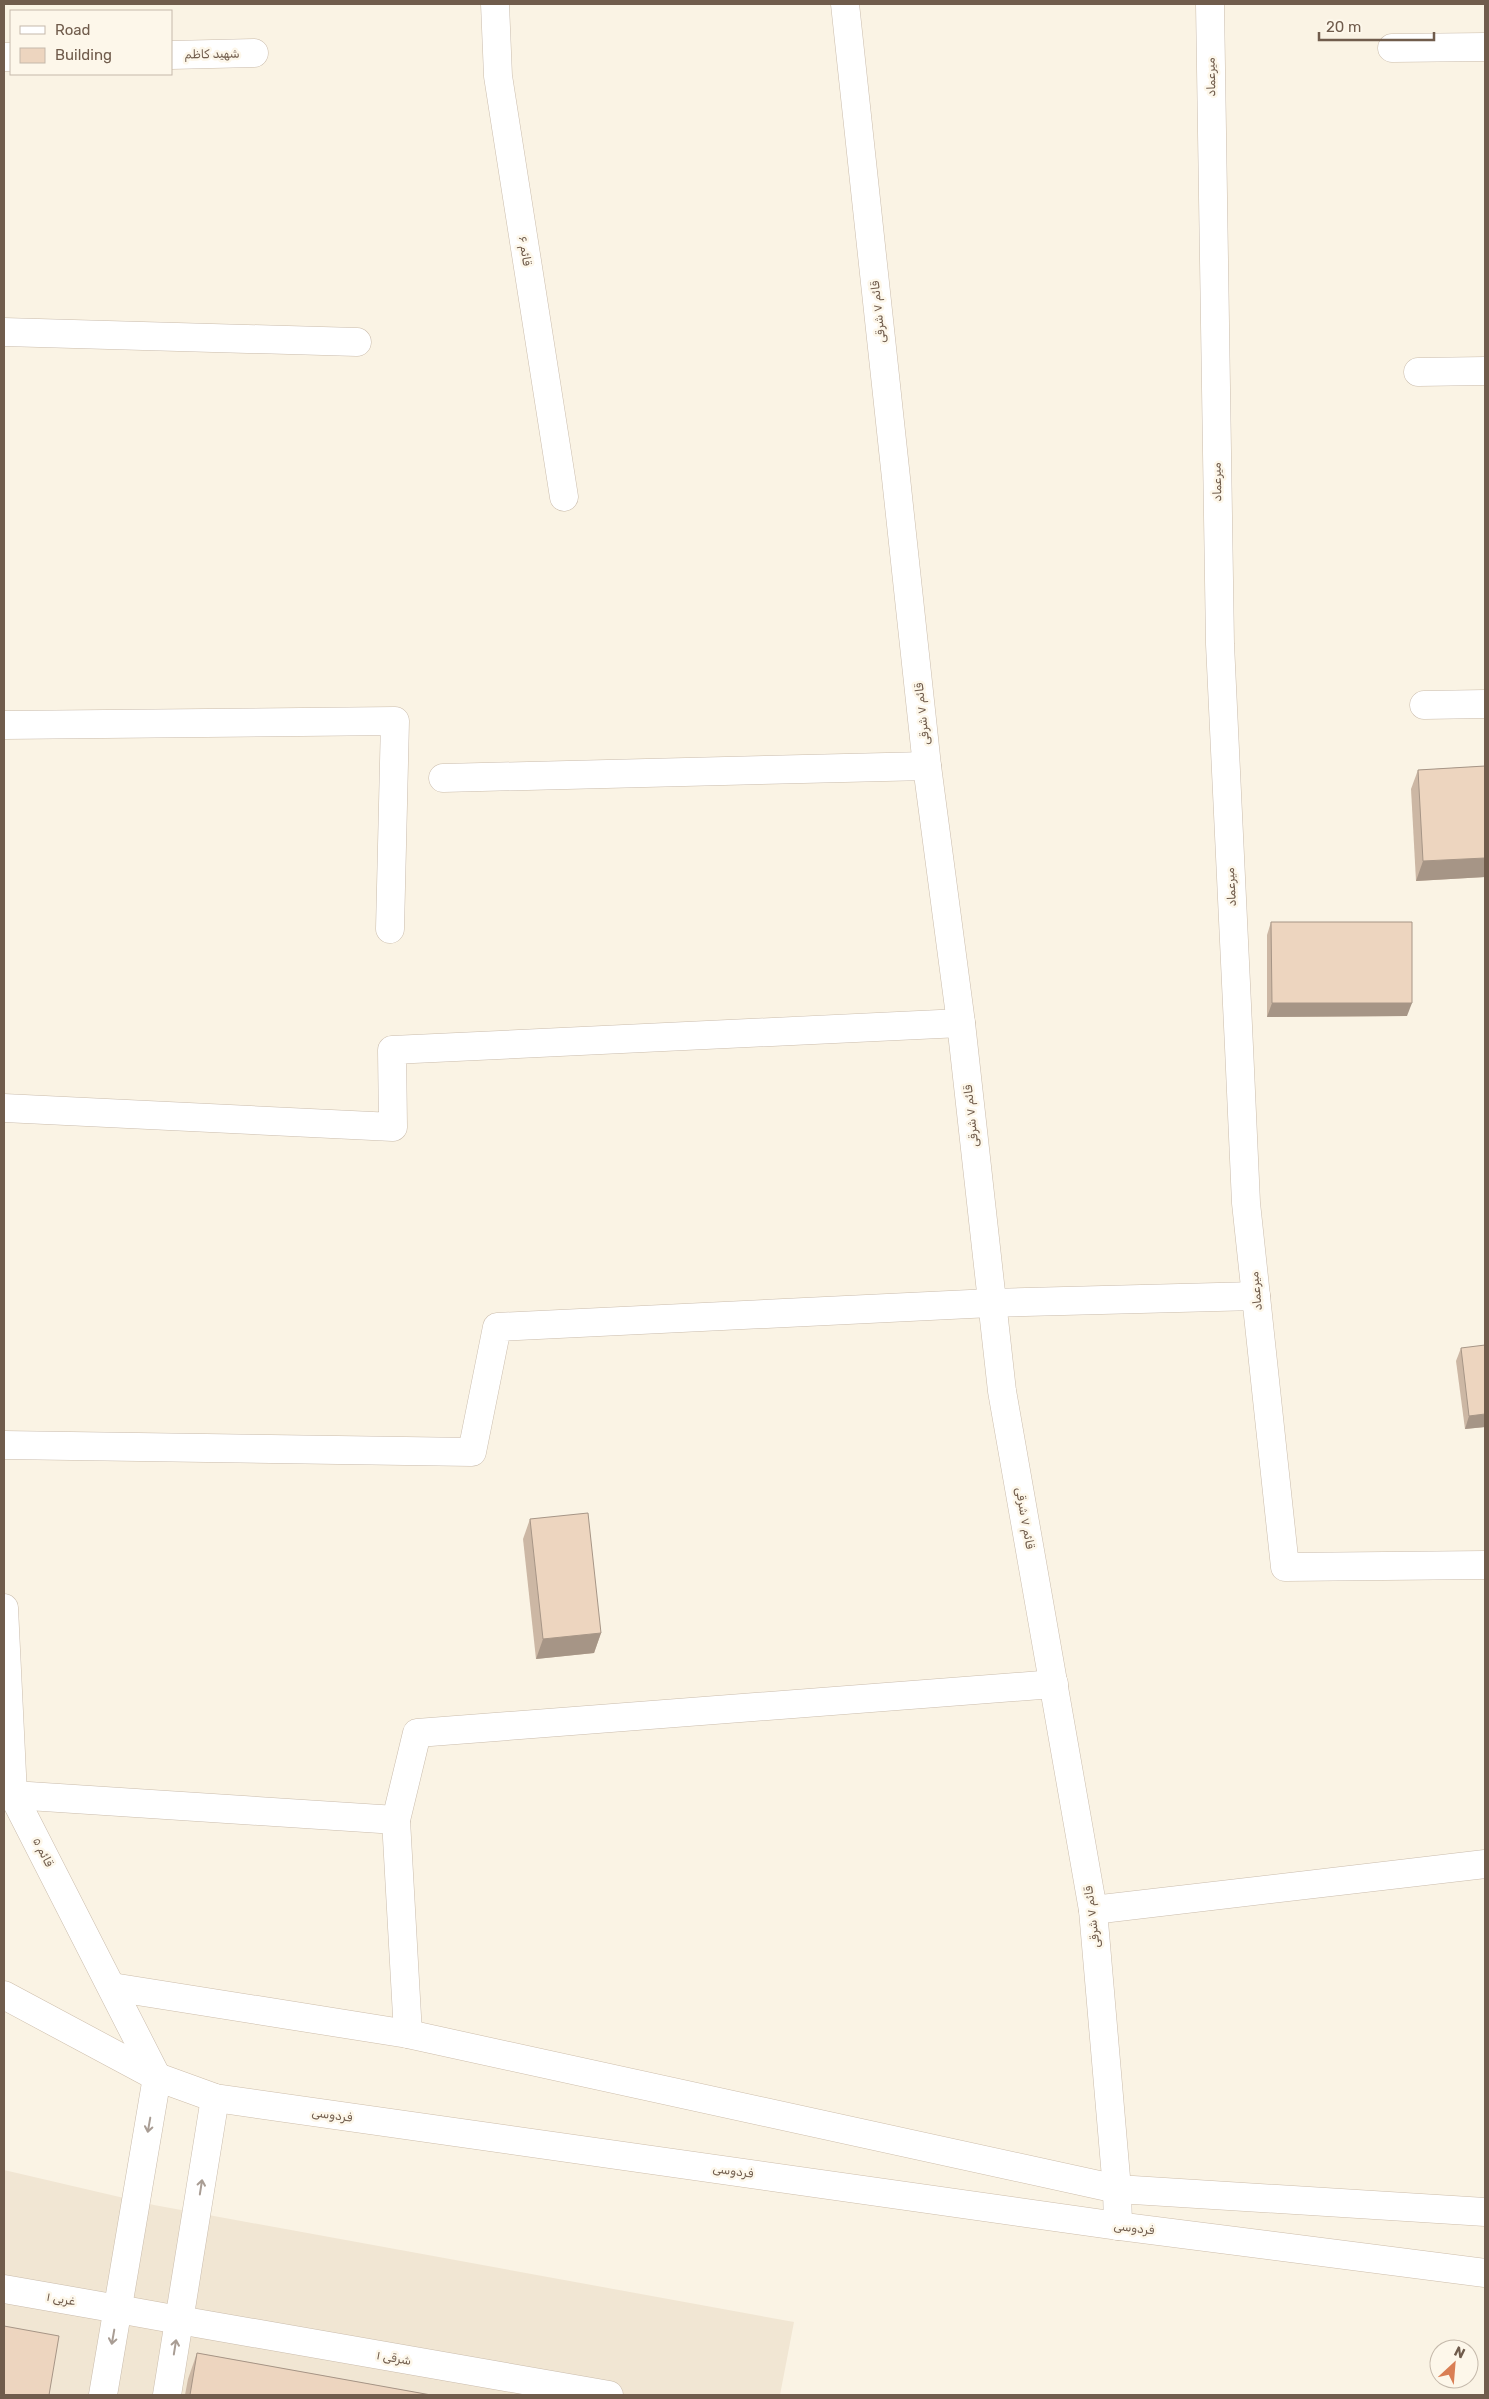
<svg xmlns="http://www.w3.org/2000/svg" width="1489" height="2399" viewBox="0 0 1489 2399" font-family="Rubik,Cairo,sans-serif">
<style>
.residential{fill:#f1e6d3}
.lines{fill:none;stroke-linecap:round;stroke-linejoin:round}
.street-casing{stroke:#cabcac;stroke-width:29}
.secondary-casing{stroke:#cdbdaa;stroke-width:29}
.street{stroke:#fff;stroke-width:28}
.secondary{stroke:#fff;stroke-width:28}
.wall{fill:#ccb7a4}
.shaded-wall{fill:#a69586}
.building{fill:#edd5bf;stroke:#a69586}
.oneway{stroke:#a99d94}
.labels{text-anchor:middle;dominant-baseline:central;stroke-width:5;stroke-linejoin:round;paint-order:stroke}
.street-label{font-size:12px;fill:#705c4c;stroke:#fdf7ea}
</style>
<rect width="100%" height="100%" fill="#faf3e4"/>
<!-- residential -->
<polygon class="residential" points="4,2170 154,2205 794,2322 780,2395 4,2395"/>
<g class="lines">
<!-- street casing -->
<g class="street-casing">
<g id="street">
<polyline points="495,4 498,76 564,497"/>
<polyline points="845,4 927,766 961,1023 1002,1391 1093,1910 1117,2189 1118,2226"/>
<polyline points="1210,4 1220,644 1239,1047 1246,1203 1285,1567 1485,1565"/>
<polyline points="1392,48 1485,47"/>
<polyline points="171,55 254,53"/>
<polyline points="4,57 11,57"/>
<polyline points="4,332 357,342"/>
<polyline points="1418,372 1485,371"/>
<polyline points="1424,705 1485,704"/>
<polyline points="4,725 395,721 390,929"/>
<polyline points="443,778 927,766"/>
<polyline points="4,1108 393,1127 392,1050 961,1023"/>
<polyline points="4,1445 472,1452 497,1327 991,1303 1256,1296"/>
<polyline points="4,1608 13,1795 157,2077 103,2395"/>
<polyline points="13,1795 396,1820 417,1733 1054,1684"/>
<polyline points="396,1820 408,2034"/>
<polyline points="1093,1910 1485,1864"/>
<polyline points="4,2289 118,2309"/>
<polyline points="179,2320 609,2395"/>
<polyline points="167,2395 215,2098"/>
</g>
</g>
<!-- secondary casing -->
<g class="secondary-casing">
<g id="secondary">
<polyline points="112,1987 408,2034 1117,2189 1485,2212"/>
<polyline points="4,1995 157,2077 215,2098 1118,2226 1485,2273"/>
<polyline points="118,2309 179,2320"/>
</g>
</g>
<!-- street -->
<use href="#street" class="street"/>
<!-- secondary -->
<use href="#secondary" class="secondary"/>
</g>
<!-- wall -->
<g class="wall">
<polygon points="1485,766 1485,877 1416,881 1411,789 1418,770"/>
<polygon points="1271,922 1407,1016 1267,1017 1267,935"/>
<polygon points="1461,1348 1485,1427 1465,1429 1456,1361"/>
<polygon points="530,1519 601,1633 594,1653 536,1659 523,1539"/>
<polygon points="197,2353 431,2395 185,2395 188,2379"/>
</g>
<!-- shaded-wall -->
<g class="shaded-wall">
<polygon points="1485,858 1485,877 1416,881 1423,861"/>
<polygon points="1272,1003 1412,1003 1407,1016 1267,1017"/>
<polygon points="1485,1414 1485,1427 1465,1429 1469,1416"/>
<polygon points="601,1633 594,1653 536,1659 543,1639"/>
</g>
<!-- building -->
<g class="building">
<polygon points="1485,766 1485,858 1423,861 1418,770"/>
<polygon points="1271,922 1412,922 1412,1003 1272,1003"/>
<polygon points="1485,1345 1485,1414 1469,1416 1461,1348"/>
<polygon points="588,1513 601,1633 543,1639 530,1519"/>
<polygon points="4,2326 59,2336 49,2395 4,2395"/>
<polygon points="197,2353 431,2395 190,2395"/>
</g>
<!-- one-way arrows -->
<defs><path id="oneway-shaft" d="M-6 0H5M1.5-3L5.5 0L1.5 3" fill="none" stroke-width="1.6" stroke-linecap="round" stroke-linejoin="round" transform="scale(1.25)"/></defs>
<g class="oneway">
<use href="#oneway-shaft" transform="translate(149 2125) rotate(100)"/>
<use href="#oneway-shaft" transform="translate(201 2187) rotate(-81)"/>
<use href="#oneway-shaft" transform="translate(113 2337) rotate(100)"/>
<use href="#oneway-shaft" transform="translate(175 2347) rotate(-81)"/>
</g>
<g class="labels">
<!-- street labels -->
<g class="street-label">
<text transform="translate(212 54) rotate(-1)">شهید کاظم</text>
<text transform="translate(1211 77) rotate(-91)">میرعماد</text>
<text transform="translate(525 251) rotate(81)">قائم ۶</text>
<text transform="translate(878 312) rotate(-96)">قائم ۷ شرقی</text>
<text transform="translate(1217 482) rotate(-91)">میرعماد</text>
<text transform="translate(922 714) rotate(-96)">قائم ۷ شرقی</text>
<text transform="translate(1231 887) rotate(-93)">میرعماد</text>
<text transform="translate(971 1116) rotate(-96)">قائم ۷ شرقی</text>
<text transform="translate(1256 1291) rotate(-96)">میرعماد</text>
<text transform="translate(1025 1518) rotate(80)">قائم ۷ شرقی</text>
<text transform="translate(43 1852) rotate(63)">قائم ۵</text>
<text transform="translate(1092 1917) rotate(-97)">قائم ۷ شرقی</text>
<text transform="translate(332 2115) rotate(8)">فردوسی</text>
<text transform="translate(733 2171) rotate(8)">فردوسی</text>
<text transform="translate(1134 2228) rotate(7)">فردوسی</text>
<text transform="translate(61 2299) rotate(10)">۱ غربی</text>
<text transform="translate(394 2358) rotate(10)">۱ شرقی</text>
</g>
</g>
<!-- border -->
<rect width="1489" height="2399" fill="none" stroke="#705c4c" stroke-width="10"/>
<!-- legend -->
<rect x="10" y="10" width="162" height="65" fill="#fdf7ea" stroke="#c5b9ab"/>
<rect x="20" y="26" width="25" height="8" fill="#ffffff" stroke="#c5b9ab"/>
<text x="55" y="35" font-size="15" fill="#705c4c">Road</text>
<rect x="20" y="48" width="25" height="15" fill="#edd5bf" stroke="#c5b9ab"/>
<text x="55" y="60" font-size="15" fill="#705c4c">Building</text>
<!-- north arrow -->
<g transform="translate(1454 2364) rotate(26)"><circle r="24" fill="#fdf7ea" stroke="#c5b9ab"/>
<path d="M0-4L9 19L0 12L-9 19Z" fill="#d97e54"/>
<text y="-8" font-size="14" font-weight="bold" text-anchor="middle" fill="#705c4c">N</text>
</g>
<!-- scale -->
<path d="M1319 32v8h115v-8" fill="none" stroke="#705c4c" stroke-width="2.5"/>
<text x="1326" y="32" font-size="15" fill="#705c4c" stroke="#fdf7ea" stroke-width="4" paint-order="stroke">20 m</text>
</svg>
